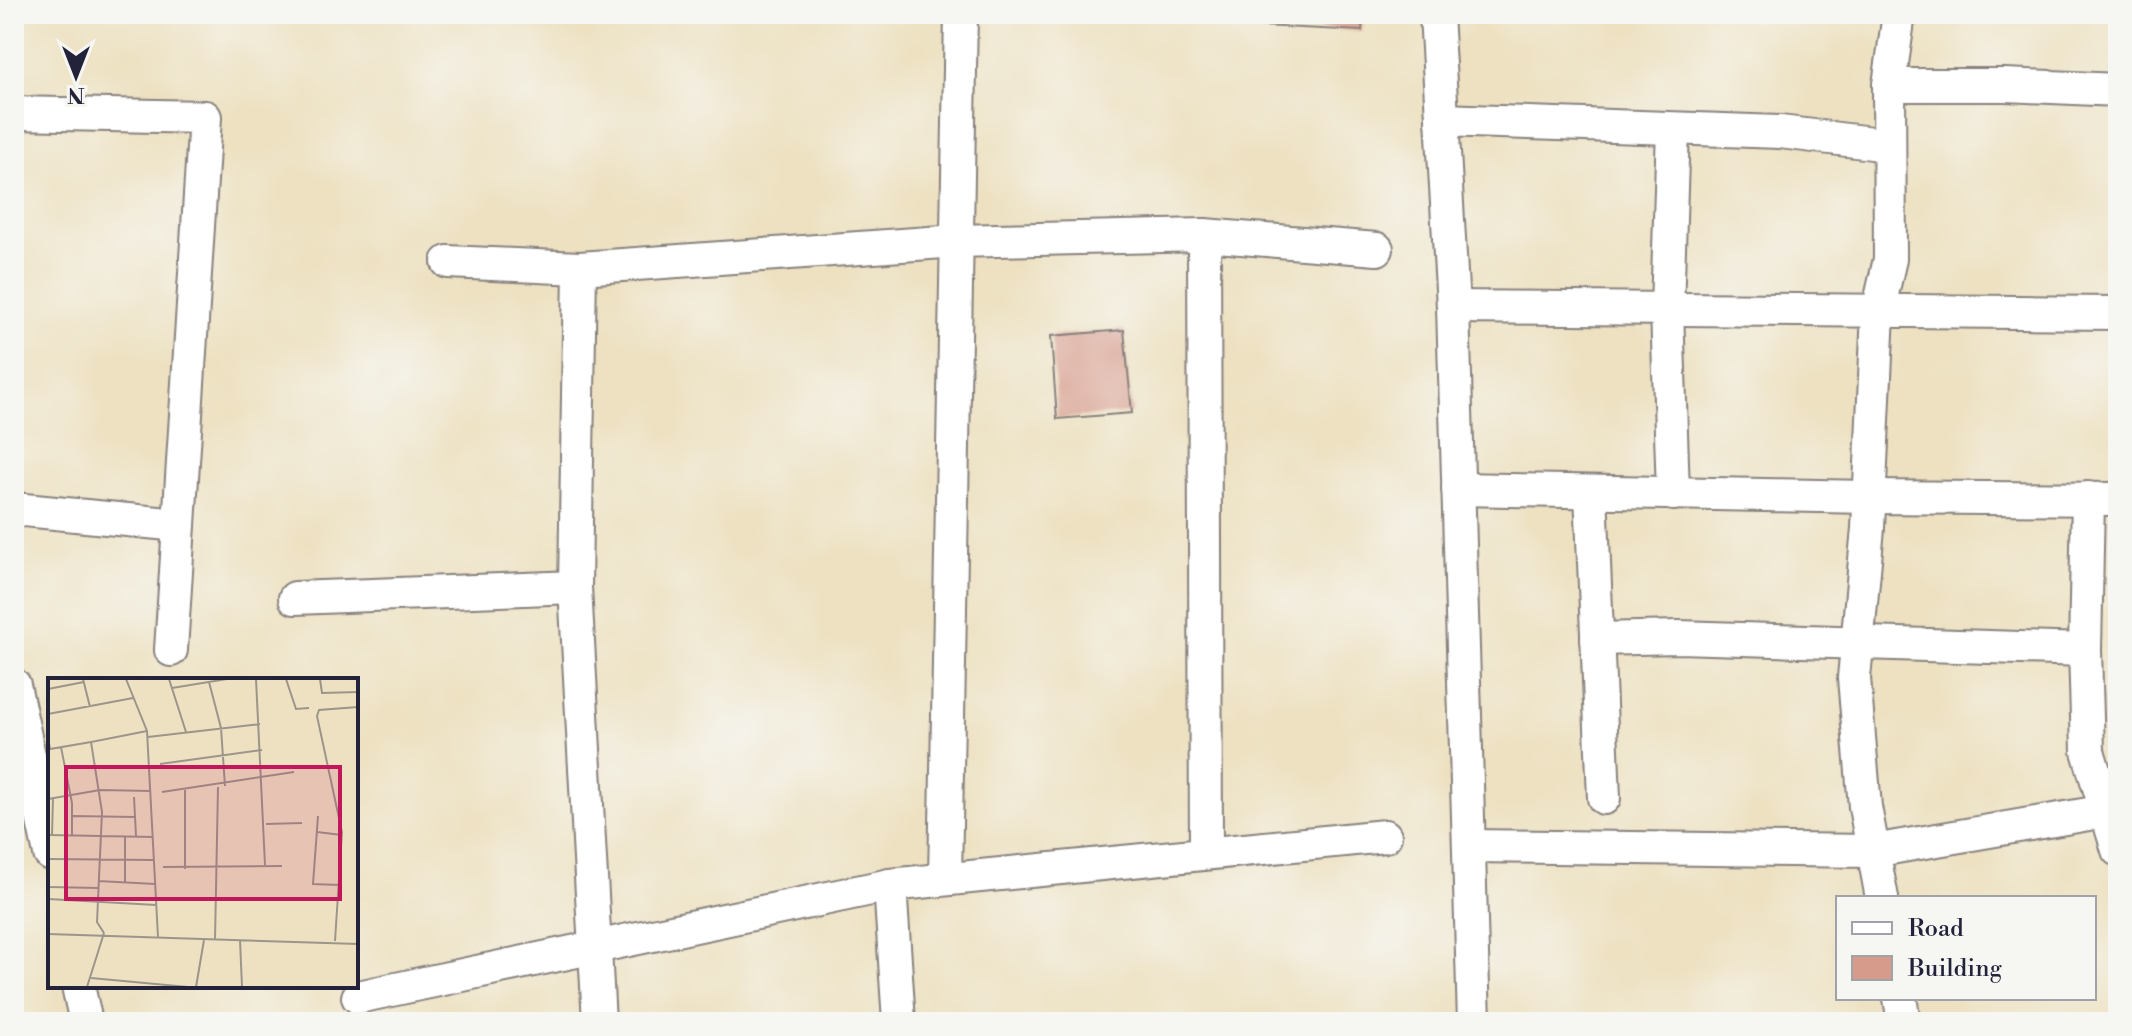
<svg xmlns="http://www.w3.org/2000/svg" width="2132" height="1036" viewBox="0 0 2132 1036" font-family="'Libre Bodoni',serif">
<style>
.building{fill:#d79b8b}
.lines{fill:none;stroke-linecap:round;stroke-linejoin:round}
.minor-casing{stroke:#88827e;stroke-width:36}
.minor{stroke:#fff;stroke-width:32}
.inset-road{fill:none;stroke:#9c958b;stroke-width:2}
.view{fill:#c2185b;fill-opacity:0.15;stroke:#c2185b;stroke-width:4}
.inset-edge{fill:none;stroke:#22223b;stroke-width:4}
</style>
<rect width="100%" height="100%" fill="#f6f6f2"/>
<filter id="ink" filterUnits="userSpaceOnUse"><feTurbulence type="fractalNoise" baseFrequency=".0125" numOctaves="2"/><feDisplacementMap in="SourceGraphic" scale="16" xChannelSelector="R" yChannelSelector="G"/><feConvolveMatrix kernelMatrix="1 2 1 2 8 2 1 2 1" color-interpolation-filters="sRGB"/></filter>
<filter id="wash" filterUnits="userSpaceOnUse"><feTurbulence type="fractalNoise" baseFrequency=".006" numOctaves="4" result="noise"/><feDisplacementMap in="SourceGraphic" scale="32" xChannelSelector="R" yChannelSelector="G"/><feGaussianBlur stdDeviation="1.8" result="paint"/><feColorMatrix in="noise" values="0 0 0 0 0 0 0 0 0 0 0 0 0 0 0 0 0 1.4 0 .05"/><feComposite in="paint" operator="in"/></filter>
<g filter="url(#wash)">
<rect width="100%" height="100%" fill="#ede1c1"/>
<g id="blocks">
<!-- building -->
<g class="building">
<polygon points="1260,14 1363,14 1362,31 1259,26"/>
<polygon points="1124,330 1132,413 1057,419 1051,336"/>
</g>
</g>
</g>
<g filter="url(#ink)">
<use href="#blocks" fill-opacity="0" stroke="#88827e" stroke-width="2"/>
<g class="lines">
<!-- minor casing -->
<g class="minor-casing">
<g id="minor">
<polyline points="1436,14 1453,307 1474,1022"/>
<polyline points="1889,85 2005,85 2118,90"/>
<polyline points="14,113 205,117 171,650"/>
<polyline points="1442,120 1780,132 1889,145"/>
<polyline points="1673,129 1667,309 1673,494"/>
<polyline points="1204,235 1206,853"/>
<polyline points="448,262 580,268 957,241 1204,235 1377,249"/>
<polyline points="580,268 575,587 599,1022"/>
<polyline points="1453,307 2118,313"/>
<polyline points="1458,489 1869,497 2118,499"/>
<polyline points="1591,492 1604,798"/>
<polyline points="2088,498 2085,650 2088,751 2118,850"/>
<polyline points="14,509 179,525"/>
<polyline points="295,598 575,587"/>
<polyline points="1597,639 1679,637 2085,650"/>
<polyline points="14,685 50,854"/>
<polyline points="1469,846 1873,851 2118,809"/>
<polyline points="945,879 961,14"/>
<polyline points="890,885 899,1022"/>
<polyline points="1882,898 1865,807 1854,678 1868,528 1878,312 1890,259 1889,85 1899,14"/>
<polyline points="78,986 86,1022"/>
<polyline points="358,997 890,885 1385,836"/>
<polyline points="1900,998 1904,1022"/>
</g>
</g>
<!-- minor -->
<use href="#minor" class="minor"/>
</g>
</g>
<!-- overview -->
<g transform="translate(48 678)">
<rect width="310" height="310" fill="#ede1c1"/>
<path class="inset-road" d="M35 1 42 29M78 1 99 53 110 259M121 1 138 54M208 1 217 187M238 1 248 31 261 30M272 1 274 15 310 14M161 4 173 50 177 108M124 10 179 1M0 11 36 4M0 36 85 20M100 59 212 46M0 60 2 71 43 64M13 69 24 125V157M112 86 214 72M137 112V191M114 114 246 94M86 119 88 158M0 121 52 112 103 113M25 138 87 139M270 138 265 206 292 207M218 146 254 145M269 154 294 157M0 157 105 159M4 157 5 120M0 181 105 182M115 189 234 188M50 203 107 206M77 205V159M0 209 50 210M0 221 108 227M56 255 49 244 54 134 43 64 99 53M0 256 310 266M167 262 170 109M192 262 194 309M287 263 294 154 269 38 271 32 310 29M43 300 140 309M39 309 56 255M148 309 156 262"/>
<path class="view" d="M18 89H292V221H18Z"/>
<rect width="310" height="310" class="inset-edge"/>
</g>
<!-- margin -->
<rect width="2132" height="1036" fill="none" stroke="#f6f6f2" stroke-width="48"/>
<!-- legend -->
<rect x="1836" y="896" width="260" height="104" fill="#f6f6f2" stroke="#a1a1a9" stroke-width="2"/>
<rect x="1852" y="922" width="40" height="12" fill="#ffffff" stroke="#a1a1a9" stroke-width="2"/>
<text x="1908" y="936" font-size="24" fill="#22223b">Road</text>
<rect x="1852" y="956" width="40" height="24" fill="#d79b8b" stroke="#a1a1a9" stroke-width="2"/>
<text x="1908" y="976" font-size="24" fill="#22223b">Building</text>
<!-- north arrow -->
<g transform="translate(76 76) rotate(180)" stroke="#f6f6f2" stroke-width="6" paint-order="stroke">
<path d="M0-6L14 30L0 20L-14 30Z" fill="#22223b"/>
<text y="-12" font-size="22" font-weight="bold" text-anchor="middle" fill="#22223b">N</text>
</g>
</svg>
